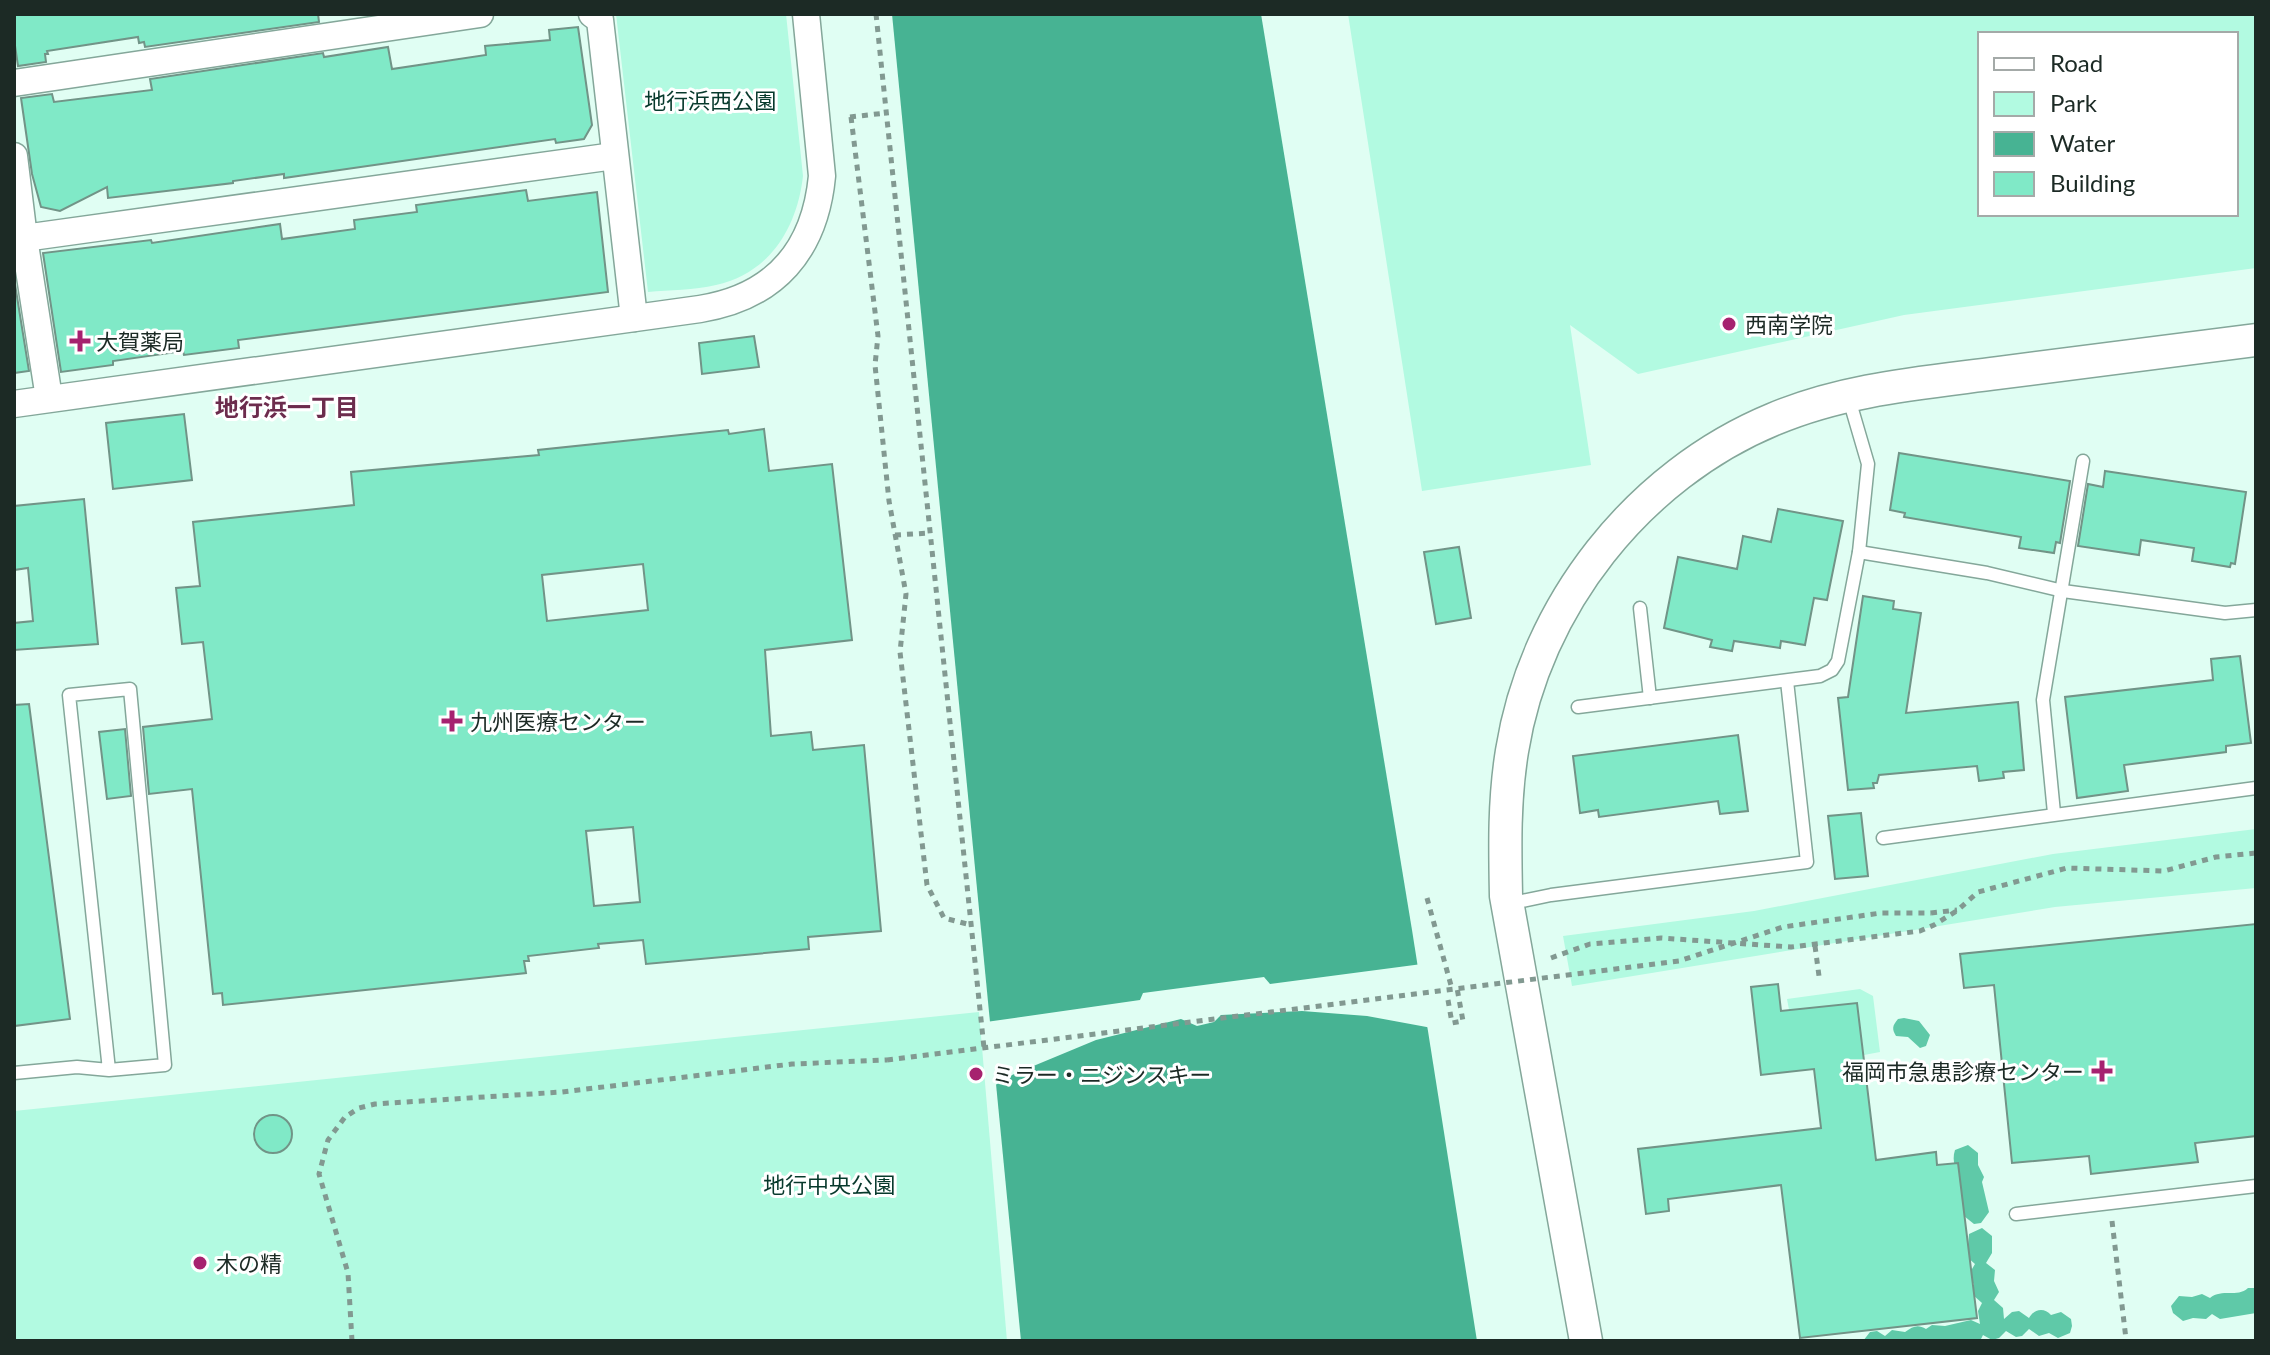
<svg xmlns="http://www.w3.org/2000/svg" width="2270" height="1355" viewBox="0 0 2270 1355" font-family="Lato,'Noto Sans JP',sans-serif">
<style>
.green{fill:#b2fae1;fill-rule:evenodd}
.forest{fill:#5fc9a8}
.water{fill:#47b393}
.pier{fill:#e0fef3}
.building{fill:#80e9c7;stroke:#719487;stroke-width:2;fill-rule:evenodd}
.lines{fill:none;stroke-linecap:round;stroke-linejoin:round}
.service-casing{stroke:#84a79a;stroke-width:15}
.minor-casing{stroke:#84a79a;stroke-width:29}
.tertiary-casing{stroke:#84a79a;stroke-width:35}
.path{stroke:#829991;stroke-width:5;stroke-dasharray:6 6;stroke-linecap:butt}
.service{stroke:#fff;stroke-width:12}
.minor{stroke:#fff;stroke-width:26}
.tertiary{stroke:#fff;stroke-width:32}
.path-bridge{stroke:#829991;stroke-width:5;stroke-dasharray:6 6;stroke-linecap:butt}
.poi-dot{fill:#a6226f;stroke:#fff;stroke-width:3}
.labels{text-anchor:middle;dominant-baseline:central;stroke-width:6;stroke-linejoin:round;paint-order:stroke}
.park-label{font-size:22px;fill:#07392c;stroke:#fff}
.poi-label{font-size:22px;fill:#1c2a25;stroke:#fff;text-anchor:start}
.neighbourhood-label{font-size:24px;font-weight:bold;fill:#6c2c4d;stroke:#fff}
</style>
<rect width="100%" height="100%" fill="#e0fef3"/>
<!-- green -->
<g class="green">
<path d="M616 14H786L803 176C797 228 770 273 716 285 694 290 670 290 648 292Z"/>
<path d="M1348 14H2256V268L1904 315 1638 374 1570 325 1591 465 1422 491ZM1980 34H2236V214H1980Z"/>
<polygon points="2256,829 2256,888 2055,907 1572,986 1563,936 1754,911 2053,854"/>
<polygon points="1860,989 1873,996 1880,1052 1864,1055 1857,1003 1807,1008 1790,1015 1787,999"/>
<polygon points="979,1012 1007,1341 14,1341 14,1111"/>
</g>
<!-- forest -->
<g class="forest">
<path d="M1904 1018 1919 1021 1930 1035 1926 1046 1920 1048 1908 1037 1896 1036C1892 1029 1892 1026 1898 1019Z"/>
<path d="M1968 1145 1978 1153V1165L1984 1177 1982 1182 1989 1212 1981 1223 1974 1224 1964 1216C1962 1205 1962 1192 1960 1183 1957 1171 1951 1162 1955 1150Z"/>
<path d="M1982 1228 1992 1236V1253L1986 1263 1995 1270 1994 1281 1999 1292 1994 1300 2003 1308 2004 1319 2012 1312 2019 1311 2029 1318C2034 1309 2044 1307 2051 1315L2061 1312 2071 1319 2072 1326 2070 1333 2058 1338 2049 1333 2039 1336 2029 1329 2022 1336 2016 1337 2006 1331 1999 1338 1992 1340 1983 1335 1980 1341H1863L1870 1332 1877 1331 1885 1336 1892 1330 1905 1332C1913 1326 1918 1324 1926 1329L1932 1325 1945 1326 1971 1320 1980 1324 1978 1311 1982 1303 1973 1295 1974 1285 1969 1274 1975 1264 1967 1257 1969 1234Z"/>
<path d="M2248 1288H2256V1313L2220 1319 2212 1314 2206 1319 2193 1318 2183 1321 2173 1313 2171 1306 2179 1296 2192 1297 2202 1294 2210 1298C2222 1288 2237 1298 2248 1288Z"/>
</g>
<!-- water -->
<polygon class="water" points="892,14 1261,14 1412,930 1477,1341 1021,1341"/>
<!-- pier -->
<polygon class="pier" points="1422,964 1432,1028 1367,1016 1302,1011 1221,1015 1214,1022 1197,1026 1181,1019 1096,1040 1012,1075 992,1087 986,1022 1140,1000 1143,993 1264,977 1270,984"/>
<!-- building -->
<g class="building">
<polygon points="14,14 318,14 319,22 145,47 144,42 139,43 138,37 47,51 48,54 45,54 46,62 18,66 14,39"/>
<polygon points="578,27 592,125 584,139 556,143 555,139 312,174 284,178 284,174 233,181 233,183 108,198 107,187 60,211 41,207 32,174 21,98 52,94 54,102 152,90 150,79 323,53 324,57 388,47 392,69 486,55 485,46 550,40 549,30"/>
<polygon points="526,190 528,201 597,192 608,292 238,340 239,348 184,355 183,351 113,361 113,365 61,372 43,253 151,240 152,243 280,224 282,239 355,229 354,220 417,212 416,205"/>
<polygon points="14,278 29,371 14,373"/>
<polygon points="754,336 759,367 702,374 699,343"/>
<polygon points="184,414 192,480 113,489 106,423"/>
<path d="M764 429 769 471 832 464 852 640 765 650 771 736 811 732 813 750 864 745 881 931 808 937 809 949 646 964 643 940 598 944 599 948 528 956 529 961H524L526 973 223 1005 222 993 213 994 192 789 149 794 143 727 212 719 203 642 182 644 176 588 200 586 193 522 354 505 351 472 539 455 538 450 728 430 729 434ZM643 564 648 610 547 621 542 575ZM633 827 640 902 594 906 586 831Z"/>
<polygon points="1899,453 2070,481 2060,543 2056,542 2054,553 2019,548 2021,537 1904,517 1905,513 1890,510"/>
<polygon points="2105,471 2246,492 2235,564 2231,563 2230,567 2192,561 2194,548 2141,540 2139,555 2078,546 2088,484 2103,487"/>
<polygon points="84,499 98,644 14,650 14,623 33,621 28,568 14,570 14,506"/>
<polygon points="1778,509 1843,521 1827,600 1814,598 1805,645 1781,641 1780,648 1734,641 1732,651 1710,647 1712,640 1664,628 1678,557 1737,569 1743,536 1771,542"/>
<polygon points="1459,547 1471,618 1436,624 1424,552"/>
<polygon points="1863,596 1894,601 1893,609 1921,613 1906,713 2018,702 2024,770 2003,772 2004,778 1979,781 1977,766 1879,775 1877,783 1873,783 1874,788 1848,790 1838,698 1848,697"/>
<polygon points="2240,656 2251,743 2226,746 2226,752 2124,765 2128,791 2077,798 2065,697 2213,680 2211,659"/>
<polygon points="29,704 70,1019 14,1026 14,705"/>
<polygon points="125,729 131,796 107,799 99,732"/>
<polygon points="1738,735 1748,811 1720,814 1718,801 1599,817 1598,810 1580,813 1573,756"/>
<polygon points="1861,813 1868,876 1835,879 1828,816"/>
<polygon points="2256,924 2256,1136 2195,1143 2198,1162 2091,1174 2089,1156 2012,1163 1994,985 1964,988 1960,954"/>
<polygon points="1778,984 1781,1011 1857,1003 1876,1160 1936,1152 1937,1165 1958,1163 1977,1318 1800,1338 1781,1185 1668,1199 1669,1211 1646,1214 1638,1149 1821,1128 1814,1069 1761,1075 1751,987"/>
<circle cx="273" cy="1134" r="19"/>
</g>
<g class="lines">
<!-- service casing -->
<g class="service-casing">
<g id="service">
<polyline points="1859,552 1987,573 2063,591 2225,613 2256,610"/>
<polyline points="1640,608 1650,698"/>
<polyline points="1578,707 1820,676 1832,670 1838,661 1859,552 1868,464 1849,399"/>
<polyline points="2054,813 2043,700 2083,461"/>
<polyline points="1883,838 2256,788"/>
<polyline points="1508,904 1551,895 1807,862 1787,681"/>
<polyline points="14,1073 77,1067 109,1070 165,1065 130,689 69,695 109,1070"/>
<polyline points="2016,1214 2256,1186"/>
</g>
</g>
<!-- minor casing -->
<g class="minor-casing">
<g id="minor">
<polyline points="592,14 600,20 634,318"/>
<polyline points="14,83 480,14"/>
<polyline points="14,156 24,238 614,156"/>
<polyline points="14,239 24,238 49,398"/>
<path d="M14 404 700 309C775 297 815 250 822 176L806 14"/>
</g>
</g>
<!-- tertiary casing -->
<g class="tertiary-casing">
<path id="tertiary" d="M1586 1341 1506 896C1505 847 1504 800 1512 751 1535 606 1638 475 1774 419 1845 389 1922 383 1998 373 2084 362 2170 351 2256 340"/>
</g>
<!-- path -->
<g class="path">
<polyline points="876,14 984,1048"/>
<polyline points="850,117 886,113"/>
<polyline points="851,117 878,336 875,365 889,501 906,594 900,652 927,885 944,918 971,925"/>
<polyline points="895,535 930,533"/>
<polyline points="1427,898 1452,989"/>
<polyline points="1931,913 1957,910"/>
<polyline points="1815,946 1819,976"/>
<polyline points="1551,958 1590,944 1661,938 1791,947 1896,934 1920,931 1934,925 1958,910 1978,892 2067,868 2164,871 2216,857 2256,853"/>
<polyline points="1448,1000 1452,1023 1463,1021 1457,988"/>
<polyline points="2112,1221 2126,1339"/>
<polyline points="352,1341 348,1273 319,1174 328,1140 345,1117 359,1108 375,1104 562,1092 792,1064 887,1060"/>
</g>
<!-- service -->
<use href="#service" class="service"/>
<!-- minor -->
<use href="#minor" class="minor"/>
<!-- tertiary -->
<use href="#tertiary" class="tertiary"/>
<!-- path-bridge -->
<polyline class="path-bridge" points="887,1060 1679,961 1783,927 1881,913 1931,913"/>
</g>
<!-- markers -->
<g class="poi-dot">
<circle cx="1729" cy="324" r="8"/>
<path d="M76 329h8v8h8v8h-8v8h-8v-8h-8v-8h8z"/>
<path d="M448 709h8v8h8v8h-8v8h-8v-8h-8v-8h8z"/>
<path d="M2098 1059h8v8h8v8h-8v8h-8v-8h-8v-8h8z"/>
<circle cx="976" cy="1074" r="8"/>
<circle cx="200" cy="1263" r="8"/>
</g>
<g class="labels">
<!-- park labels -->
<g class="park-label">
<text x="710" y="100">地行浜西公園</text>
<text x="829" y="1184">地行中央公園</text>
</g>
<!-- poi labels -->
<g class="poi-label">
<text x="1745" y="324">西南学院</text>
<text x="96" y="341">大賀薬局</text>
<text x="470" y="721">九州医療センター</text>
<text x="2084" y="1071" text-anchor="end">福岡市急患診療センター</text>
<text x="992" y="1074">ミラー・ニジンスキー</text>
<text x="216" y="1263">木の精</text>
</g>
<!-- neighbourhood labels -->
<g class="neighbourhood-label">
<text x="287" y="406">地行浜一丁目</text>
</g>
</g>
<!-- border -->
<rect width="2270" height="1355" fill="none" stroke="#1c2a25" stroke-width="32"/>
<!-- legend -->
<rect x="1978" y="32" width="260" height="184" fill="#ffffff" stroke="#a4aaa8" stroke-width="2"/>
<rect x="1994" y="58" width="40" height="12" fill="#ffffff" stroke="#a4aaa8" stroke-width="2"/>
<text x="2050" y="72" font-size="24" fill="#1c2a25">Road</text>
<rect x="1994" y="92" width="40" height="24" fill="#b2fae1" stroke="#a4aaa8" stroke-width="2"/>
<text x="2050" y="112" font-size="24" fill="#1c2a25">Park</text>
<rect x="1994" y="132" width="40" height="24" fill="#47b393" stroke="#a4aaa8" stroke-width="2"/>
<text x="2050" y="152" font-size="24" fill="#1c2a25">Water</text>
<rect x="1994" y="172" width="40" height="24" fill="#80e9c7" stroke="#a4aaa8" stroke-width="2"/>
<text x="2050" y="192" font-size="24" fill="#1c2a25">Building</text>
</svg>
